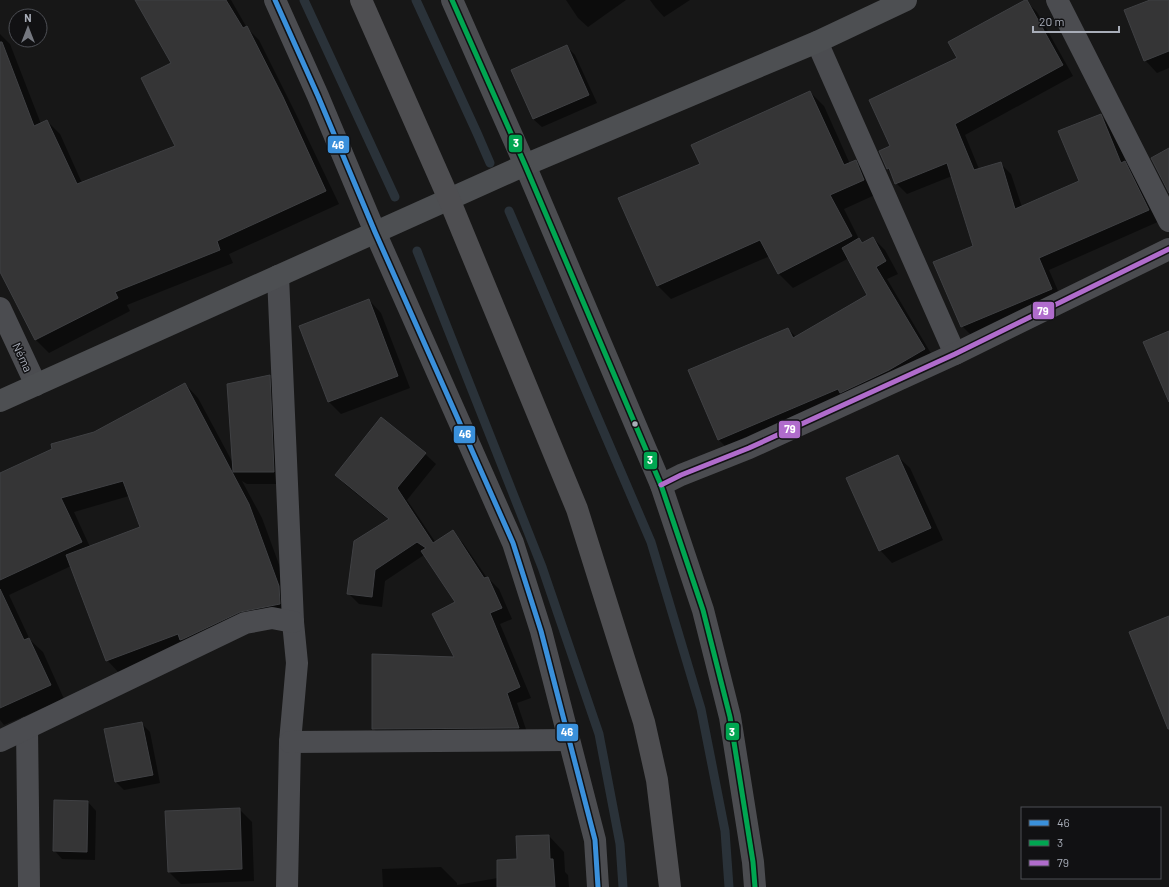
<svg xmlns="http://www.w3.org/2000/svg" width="1169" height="887" viewBox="0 0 1169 887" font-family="Barlow,sans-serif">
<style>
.shadow{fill:#0007;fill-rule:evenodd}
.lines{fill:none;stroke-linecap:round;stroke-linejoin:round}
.stream{stroke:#2a3239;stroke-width:9}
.building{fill:#353536;stroke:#3f4043}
.minor{stroke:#4b4c50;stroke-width:22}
.major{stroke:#4d4f52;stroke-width:22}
.highway{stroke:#4e4e51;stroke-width:22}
.bus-1-casing{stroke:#111113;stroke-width:8}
.bus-2-casing{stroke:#111113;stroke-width:8}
.bus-3-casing{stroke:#111113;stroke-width:8}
.bus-1{stroke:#3a90db;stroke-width:5}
.bus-2{stroke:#00a651;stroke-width:5}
.bus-3{stroke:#b06ccc;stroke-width:5}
.bus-dot{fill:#a8adb8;stroke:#111113;stroke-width:1.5}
.labels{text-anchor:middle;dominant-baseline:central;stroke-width:3;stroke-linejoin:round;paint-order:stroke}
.street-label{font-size:12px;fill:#a8adb8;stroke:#111113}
.line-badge{stroke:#111113;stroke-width:1.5}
.badge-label{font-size:11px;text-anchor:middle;font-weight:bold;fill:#fff}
</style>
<rect width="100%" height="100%" fill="#171717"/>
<!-- shadow -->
<g class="shadow">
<polygon points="137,0 231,0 247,28 259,40 295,112 339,204 229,254 233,263 127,305 130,311 49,353 36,340 0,270 0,34 10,44 41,124 47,121 60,134 82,183 177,146 172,64"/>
<polygon points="566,0 626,0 588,27 578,18"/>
<polygon points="650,0 690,0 664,17 655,7"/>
<polygon points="1153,0 1169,0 1169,68 1157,73 1145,60"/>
<polygon points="1026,1 1037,12 1073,76 965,135 979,169 1000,163 1011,174 1022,207 1081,182 1100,115 1111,126 1128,166 1136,174 1160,221 1049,270 1062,300 973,337 962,326 974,246 952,176 907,194 896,183 892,173 888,169 892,147 959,59"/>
<polygon points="567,47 575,55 597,103 542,127 533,119"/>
<polygon points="810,92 824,106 850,164 855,161 869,176 877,194 844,209 860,241 863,243 873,238 885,250 898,274 887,279 936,362 731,452 719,440 690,371 788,329 796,337 869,295 849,258 793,288 779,274 770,256 671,299 657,285 701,164"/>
<polygon points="369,300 381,313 410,388 341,414 329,402 300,326"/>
<path d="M269 376 282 388 286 484H247L242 481 262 518 292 600 293 617 120 674 107 660 71 566 9 595 30 640 43 652 64 699 4 725 0 720V474L94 433 185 384 198 398 234 465ZM129 496 141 528 90 547 74 512Z"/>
<polygon points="425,454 436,464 407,500 436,543 452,532 463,543 487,578 488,578 499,589 512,619 500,624 531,698 517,703 529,738 383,739 373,728 456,658 456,603 424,555 385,581 382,607 359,604 348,593 389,520 347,486 336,475"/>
<polygon points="897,456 910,468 943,540 892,563 880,550"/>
<polygon points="142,724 150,732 160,783 124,790 116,782"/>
<polygon points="55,801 88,802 96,811 95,860 62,859 54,850"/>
<polygon points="239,809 252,822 254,881 181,884 169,872"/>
<polygon points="549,836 564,852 565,872 568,875 569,887 383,887 382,869 441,867 457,883 457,885 498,878"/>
</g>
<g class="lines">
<!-- stream -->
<g class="stream">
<polyline points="304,0 395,197"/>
<polyline points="416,0 477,133 490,163"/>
<polyline points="509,211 651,542 701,709 725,831 729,887"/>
<polyline points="417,251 542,567 599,734 620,844 623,887"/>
</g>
</g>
<!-- building -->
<g class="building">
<polygon points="135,0 226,0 243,28 247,26 283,97 326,191 217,241 220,250 115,292 118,298 35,340 0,272 0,42 2,42 34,126 47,120 77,184 175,146 141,78 171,63"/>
<polygon points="1025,0 1027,0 1063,65 955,124 974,170 1001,162 1015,209 1079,181 1058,131 1101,114 1121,163 1125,161 1149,210 1039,258 1052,289 961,327 933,262 973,246 947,163 895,184 889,168 887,169 879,151 890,146 869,100 957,58 948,42"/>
<polygon points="1150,0 1169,0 1169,51 1144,61 1124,10"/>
<polygon points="567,45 589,95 533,119 511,70"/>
<polygon points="810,91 844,165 856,160 864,180 830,195 852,236 778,274 760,240 657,286 618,198 700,164 691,145"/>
<polygon points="1169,148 1169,193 1151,158"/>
<polygon points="873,237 886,261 876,267 925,349 889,370 840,393 838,389 718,440 688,370 788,328 793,338 867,295 842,248 859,238 862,243"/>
<polygon points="369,299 398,376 328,402 299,326"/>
<polygon points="1169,331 1169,402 1143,342"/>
<polygon points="270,375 274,472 233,472 227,384"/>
<polygon points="185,383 249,504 279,586 280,604 240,612 183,639 180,640 178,634 106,661 66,555 140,527 123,481 61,498 82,542 0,580 0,473 52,449 51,444 94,432"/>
<polygon points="381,417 426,453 397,488 433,543 453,530 484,578 488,577 502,608 490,613 520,687 507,693 519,728 372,729 372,654 454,657 432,614 455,602 421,551 426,548 417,542 375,570 372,597 347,594 354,541 389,519 335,475"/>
<polygon points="898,455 931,528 879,551 846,478"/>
<polygon points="0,589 24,640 29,638 51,685 0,708"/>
<polygon points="1169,616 1169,729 1168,729 1129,632"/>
<polygon points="142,722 153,775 115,782 104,729"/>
<polygon points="54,800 88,801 87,852 53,851"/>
<polygon points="240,808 242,869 168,872 165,811"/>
<polygon points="549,835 550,859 553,859 555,887 497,887 497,860 517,859 516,836"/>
</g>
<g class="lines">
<!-- minor -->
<g class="minor">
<polyline points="275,0 318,96 375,232 513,543 541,631 595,840 598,887"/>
<polyline points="452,0 525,165 661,485 703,610 730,717 753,862 755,887"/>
<polyline points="1057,0 1169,221"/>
<polyline points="817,42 955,354"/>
<polyline points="278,276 293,622 297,663 290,742 287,887"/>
<polyline points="0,308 36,385"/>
<polyline points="661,485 681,475 749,448 955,354 1169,249"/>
<polyline points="27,728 29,887"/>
<polyline points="0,741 245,623 272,618 293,622"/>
<polyline points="290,742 569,740"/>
</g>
<!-- major -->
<polyline class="major" points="0,401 525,165 817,42 906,0"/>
<!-- highway -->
<polyline class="highway" points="361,0 449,199 577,509 644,722 657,780 670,887"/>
<!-- bus-1 casing -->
<g class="bus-1-casing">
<polyline id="bus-1" points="275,0 318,96 375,232 513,543 541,631 595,840 598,887"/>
</g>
<!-- bus-2 casing -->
<g class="bus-2-casing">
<polyline id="bus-2" points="452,0 525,165 661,485 703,610 730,717 753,862 755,887"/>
</g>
<!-- bus-3 casing -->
<g class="bus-3-casing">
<polyline id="bus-3" points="661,485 681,475 749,448 955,354 1169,249"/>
</g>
<!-- bus-1 -->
<use href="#bus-1" class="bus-1"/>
<!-- bus-2 -->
<use href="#bus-2" class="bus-2"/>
<!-- bus-3 -->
<use href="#bus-3" class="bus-3"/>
</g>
<!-- markers -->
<circle class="bus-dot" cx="635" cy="424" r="3.5"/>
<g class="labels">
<!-- street labels -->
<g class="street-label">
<text transform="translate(23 357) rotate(65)">Néma</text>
</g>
</g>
<g class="line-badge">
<rect x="508" y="134" width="15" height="19" rx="4" fill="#00a651"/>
<rect x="327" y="135" width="23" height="19" rx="4" fill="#3a90db"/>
<rect x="1032" y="301" width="23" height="19" rx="4" fill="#b06ccc"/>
<rect x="778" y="420" width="23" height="19" rx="4" fill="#b06ccc"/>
<rect x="453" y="425" width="23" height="19" rx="4" fill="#3a90db"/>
<rect x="643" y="451" width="15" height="19" rx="4" fill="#00a651"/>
<rect x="725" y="722" width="15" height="19" rx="4" fill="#00a651"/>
<rect x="556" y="723" width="23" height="19" rx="4" fill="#3a90db"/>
</g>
<g class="badge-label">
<text x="516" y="147">3</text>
<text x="338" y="149">46</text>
<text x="1043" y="315">79</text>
<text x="790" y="433">79</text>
<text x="465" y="438">46</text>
<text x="650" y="464">3</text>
<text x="732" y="736">3</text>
<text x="567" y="736">46</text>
</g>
<!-- legend -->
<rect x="1021" y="807" width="140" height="72" fill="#111113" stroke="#4d4f55"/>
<rect x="1029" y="820" width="20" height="6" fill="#3a90db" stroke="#4d4f55"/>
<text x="1057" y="827" font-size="12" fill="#a8adb8">46</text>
<rect x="1029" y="840" width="20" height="6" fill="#00a651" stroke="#4d4f55"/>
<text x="1057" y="847" font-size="12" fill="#a8adb8">3</text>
<rect x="1029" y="860" width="20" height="6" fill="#b06ccc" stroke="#4d4f55"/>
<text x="1057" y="867" font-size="12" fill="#a8adb8">79</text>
<!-- north arrow -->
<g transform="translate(28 28)"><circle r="19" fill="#111113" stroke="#4d4f55"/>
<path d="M0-3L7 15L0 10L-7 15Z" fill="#757880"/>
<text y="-6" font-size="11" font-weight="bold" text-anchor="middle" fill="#a8adb8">N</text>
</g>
<!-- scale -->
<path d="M1033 26v6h86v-6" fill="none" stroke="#a8adb8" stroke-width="2"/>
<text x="1039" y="26" font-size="12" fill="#a8adb8" stroke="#111113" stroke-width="3" paint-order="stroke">20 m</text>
</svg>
